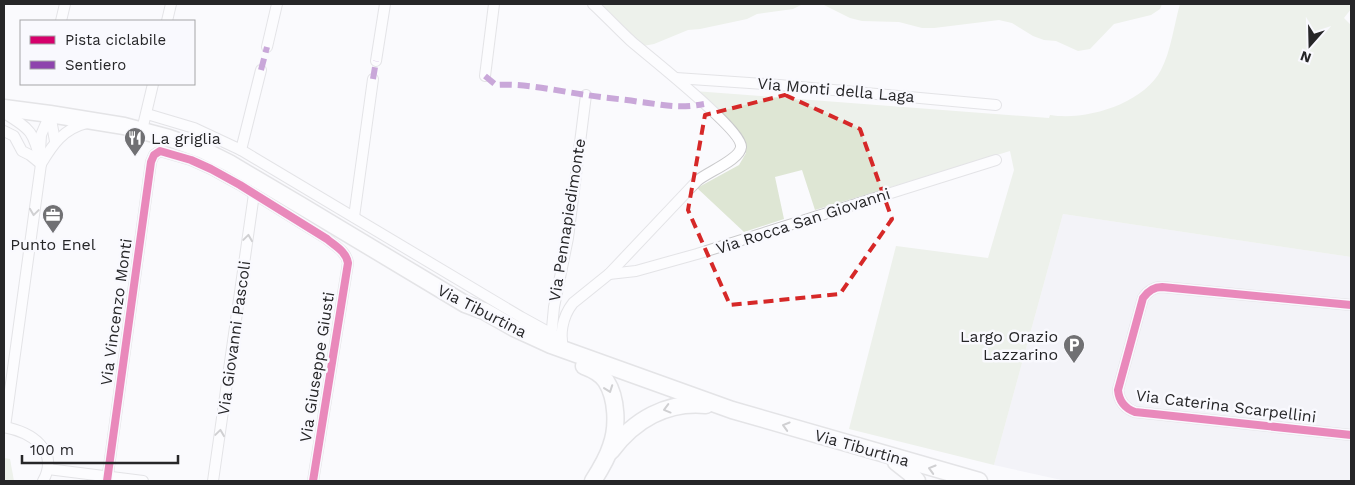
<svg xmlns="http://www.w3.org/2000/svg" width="1355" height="485" viewBox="0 0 1355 485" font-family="'Work Sans',sans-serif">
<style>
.built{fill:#eaeaf2}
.green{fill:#dee6d4}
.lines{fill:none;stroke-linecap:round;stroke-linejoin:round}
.minor-casing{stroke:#c9c9cb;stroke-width:12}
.primary-casing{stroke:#c9c9cb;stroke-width:19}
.minor{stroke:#fefeff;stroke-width:10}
.primary{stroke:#fefeff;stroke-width:16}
.quiet{stroke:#8e44ad;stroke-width:6;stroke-dasharray:12 6;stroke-linecap:butt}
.cycleway-casing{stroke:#f9f9fe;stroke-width:11}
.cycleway{stroke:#d6006c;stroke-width:8}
.oneway{stroke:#9d9d9e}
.marked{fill:none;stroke:#d62828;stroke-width:4;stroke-dasharray:10 6;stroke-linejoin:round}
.labels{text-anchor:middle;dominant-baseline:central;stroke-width:5;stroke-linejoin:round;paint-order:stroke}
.street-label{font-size:16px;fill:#262628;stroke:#f9f9fe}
.poi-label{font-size:16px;fill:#262628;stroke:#f9f9fe;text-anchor:start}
</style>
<rect width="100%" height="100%" fill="#fafafd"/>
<!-- built -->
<polygon class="built" points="1063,214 1351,257 1351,481 1066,481 994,465"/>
<!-- green -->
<g class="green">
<polygon points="599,4 803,4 793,9 757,14 747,19 700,29 688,30 654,44 643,46"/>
<polygon points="822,4 1162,4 1160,9 1151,15 1114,24 1090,49 1078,51 1056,41 1044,40 1033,36 1012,23 999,20 934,28 922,28 899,22 862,21 850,18"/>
<path d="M1180 4H1351V9L1344 18 1351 25V257L1063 214 994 465 849 429 896 246 988 258 1014 170 1010 151 815 210 802 170 775 177 784 219 744 232 697 188 739 165 746 153 694 91 1049 118 1050 115C1086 121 1143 104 1161 70 1171 51 1174 25 1180 4Z"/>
<polygon points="4,458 10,459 14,481 4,481"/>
</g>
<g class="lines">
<!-- minor casing -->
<g class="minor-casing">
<g id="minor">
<polyline points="61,21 65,4"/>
<polyline points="167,21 171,4"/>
<polyline points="267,47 277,4"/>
<polyline points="376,61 385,4"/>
<polyline points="485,76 494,4"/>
<polyline points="676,78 779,85 996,105"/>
<path d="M4 113C31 129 34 132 41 164L5 427"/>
<polyline points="50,114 55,141"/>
<polyline points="147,114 194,128 241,150 261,70"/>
<polyline points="142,130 153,84"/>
<polyline points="4,131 14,136 22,151 30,155 41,164"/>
<polyline points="241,150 521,317 561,339"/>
<polyline points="40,151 41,135 50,114"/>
<path d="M41 164C53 144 63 129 87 123"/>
<polyline points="354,217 373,79"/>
<polyline points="609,274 636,271 697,254 996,160"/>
<path d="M1351 305 1162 287C1154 287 1148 291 1143 298L1118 390C1119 401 1124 408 1135 412L1351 435"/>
<polyline points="551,339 554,307 568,238 586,95"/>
<path d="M564 352C559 335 562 317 573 303L609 274 697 181C707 172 740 160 741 147 743 130 648 56 631 41 618 29 606 16 593 4"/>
<path d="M4 427C31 432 60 450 43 481"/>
<polyline points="48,469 143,481"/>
<path d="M107 481 151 162 154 155 160 151 191 160 211 169 240 185 327 239C335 246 346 251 348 263L313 481"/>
<polyline points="213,481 254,194"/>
</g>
</g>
<!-- primary casing -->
<g class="primary-casing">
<g id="primary">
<polyline points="4,108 50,114 124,126 169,138 203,150 229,163 300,205 465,304 484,311 514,328 551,345 732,410 979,481"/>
<path d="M584 366C592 369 601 373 606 381 617 398 618 427 611 446 607 459 600 470 593 481"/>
<path d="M611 451C634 420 667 401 706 405"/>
<polyline points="896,462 910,473 917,481"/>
</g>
</g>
<!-- minor -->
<use href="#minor" class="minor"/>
<!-- primary -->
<use href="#primary" class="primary"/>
<!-- quiet -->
<g class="quiet">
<polyline points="261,70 267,47"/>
<path d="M485 76 496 85C526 83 557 91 587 95 604 98 622 99 640 102 667 105 677 109 704 104"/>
<polyline points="373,79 376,61"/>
</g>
<!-- cycleway casing -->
<g class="cycleway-casing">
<g id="cycleway">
<path d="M1351 305 1162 287C1154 287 1148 291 1143 298L1118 390C1119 401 1124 408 1135 412L1351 435"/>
<path d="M107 481 151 162 154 155 160 151 191 160 211 169 240 185 327 239C335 246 346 251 348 263L313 481"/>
</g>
</g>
<!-- cycleway -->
<use href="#cycleway" class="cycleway"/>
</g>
<!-- one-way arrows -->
<defs><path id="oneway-chevron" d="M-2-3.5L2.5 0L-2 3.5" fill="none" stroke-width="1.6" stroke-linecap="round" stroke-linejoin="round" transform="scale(1.25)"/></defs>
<g class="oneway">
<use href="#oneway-chevron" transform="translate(34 212) rotate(98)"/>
<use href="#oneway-chevron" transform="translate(248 238) rotate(-82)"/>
<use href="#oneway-chevron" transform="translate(609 389) rotate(70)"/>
<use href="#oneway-chevron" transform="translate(667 409) rotate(165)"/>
<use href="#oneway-chevron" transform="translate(786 426) rotate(-164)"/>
<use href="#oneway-chevron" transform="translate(220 433) rotate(-82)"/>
<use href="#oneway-chevron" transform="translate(932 469) rotate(-164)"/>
</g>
<!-- marked area -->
<path d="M0 0H1355V485H0ZM785 95 860 129 892 219 840 294 730 305 688 210 705 115Z" fill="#fafafd" fill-opacity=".55" fill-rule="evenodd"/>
<path class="marked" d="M785 95 860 129 892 219 840 294 730 305 688 210 705 115Z"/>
<!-- icons -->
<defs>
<g id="restaurant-pin" transform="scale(1.125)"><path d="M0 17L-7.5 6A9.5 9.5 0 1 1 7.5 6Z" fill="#707073" stroke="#f9f9fe"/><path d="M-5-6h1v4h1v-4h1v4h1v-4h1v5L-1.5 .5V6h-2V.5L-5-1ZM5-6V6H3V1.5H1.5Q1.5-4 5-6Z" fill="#fff"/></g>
<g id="office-pin" transform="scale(1.125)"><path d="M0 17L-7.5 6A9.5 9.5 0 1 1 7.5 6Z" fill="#707073" stroke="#f9f9fe"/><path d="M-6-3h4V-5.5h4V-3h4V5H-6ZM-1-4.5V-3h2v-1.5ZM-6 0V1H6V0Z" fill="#fff"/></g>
<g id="parking-pin" transform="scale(1.125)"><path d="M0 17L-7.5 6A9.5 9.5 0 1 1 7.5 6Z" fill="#707073" stroke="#f9f9fe"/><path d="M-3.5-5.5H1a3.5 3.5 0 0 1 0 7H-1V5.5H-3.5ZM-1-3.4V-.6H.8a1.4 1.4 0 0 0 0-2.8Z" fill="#fff"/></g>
</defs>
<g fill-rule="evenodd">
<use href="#restaurant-pin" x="135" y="138"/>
<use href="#office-pin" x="53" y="215"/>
<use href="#parking-pin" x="1074" y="345"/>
</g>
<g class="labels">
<!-- street labels -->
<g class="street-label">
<text transform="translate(836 90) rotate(5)">Via Monti della Laga</text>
<text transform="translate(567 220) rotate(-81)">Via Pennapiedimonte</text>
<text transform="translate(803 221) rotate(-18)">Via Rocca San Giovanni</text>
<text transform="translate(482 311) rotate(27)">Via Tiburtina</text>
<text transform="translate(116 312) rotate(-82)">Via Vincenzo Monti</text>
<text transform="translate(234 338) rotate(-82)">Via Giovanni Pascoli</text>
<text transform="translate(317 367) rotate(-81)">Via Giuseppe Giusti</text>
<text transform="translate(1226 406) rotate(7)">Via Caterina Scarpellini</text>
<text transform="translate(862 448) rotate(16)">Via Tiburtina</text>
</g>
<!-- poi labels -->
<g class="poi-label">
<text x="151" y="138">La griglia</text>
<text x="53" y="244" text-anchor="middle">Punto Enel</text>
<text x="1058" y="336" text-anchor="end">Largo Orazio<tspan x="1058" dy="18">Lazzarino</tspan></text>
</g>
</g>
<!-- border -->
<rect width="1355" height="485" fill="none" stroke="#262628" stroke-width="10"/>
<!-- legend -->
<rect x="20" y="20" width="175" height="65" fill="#f9f9fe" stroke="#a5a5a8"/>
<rect x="30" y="36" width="25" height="8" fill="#d6006c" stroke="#a5a5a8"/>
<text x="65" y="45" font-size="15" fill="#262628">Pista ciclabile</text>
<rect x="30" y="61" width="25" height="8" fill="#8e44ad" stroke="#a5a5a8"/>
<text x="65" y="70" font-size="15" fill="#262628">Sentiero</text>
<!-- north arrow -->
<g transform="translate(1310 45) rotate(200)" stroke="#f9f9fe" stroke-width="4" paint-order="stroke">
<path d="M0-4L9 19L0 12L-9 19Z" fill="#262628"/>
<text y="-8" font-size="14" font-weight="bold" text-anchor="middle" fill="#262628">N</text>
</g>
<!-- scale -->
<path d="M22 455v8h156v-8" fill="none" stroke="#262628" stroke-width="2.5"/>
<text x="30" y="455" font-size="15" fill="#262628" stroke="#f9f9fe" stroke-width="4" paint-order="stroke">100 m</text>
</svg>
